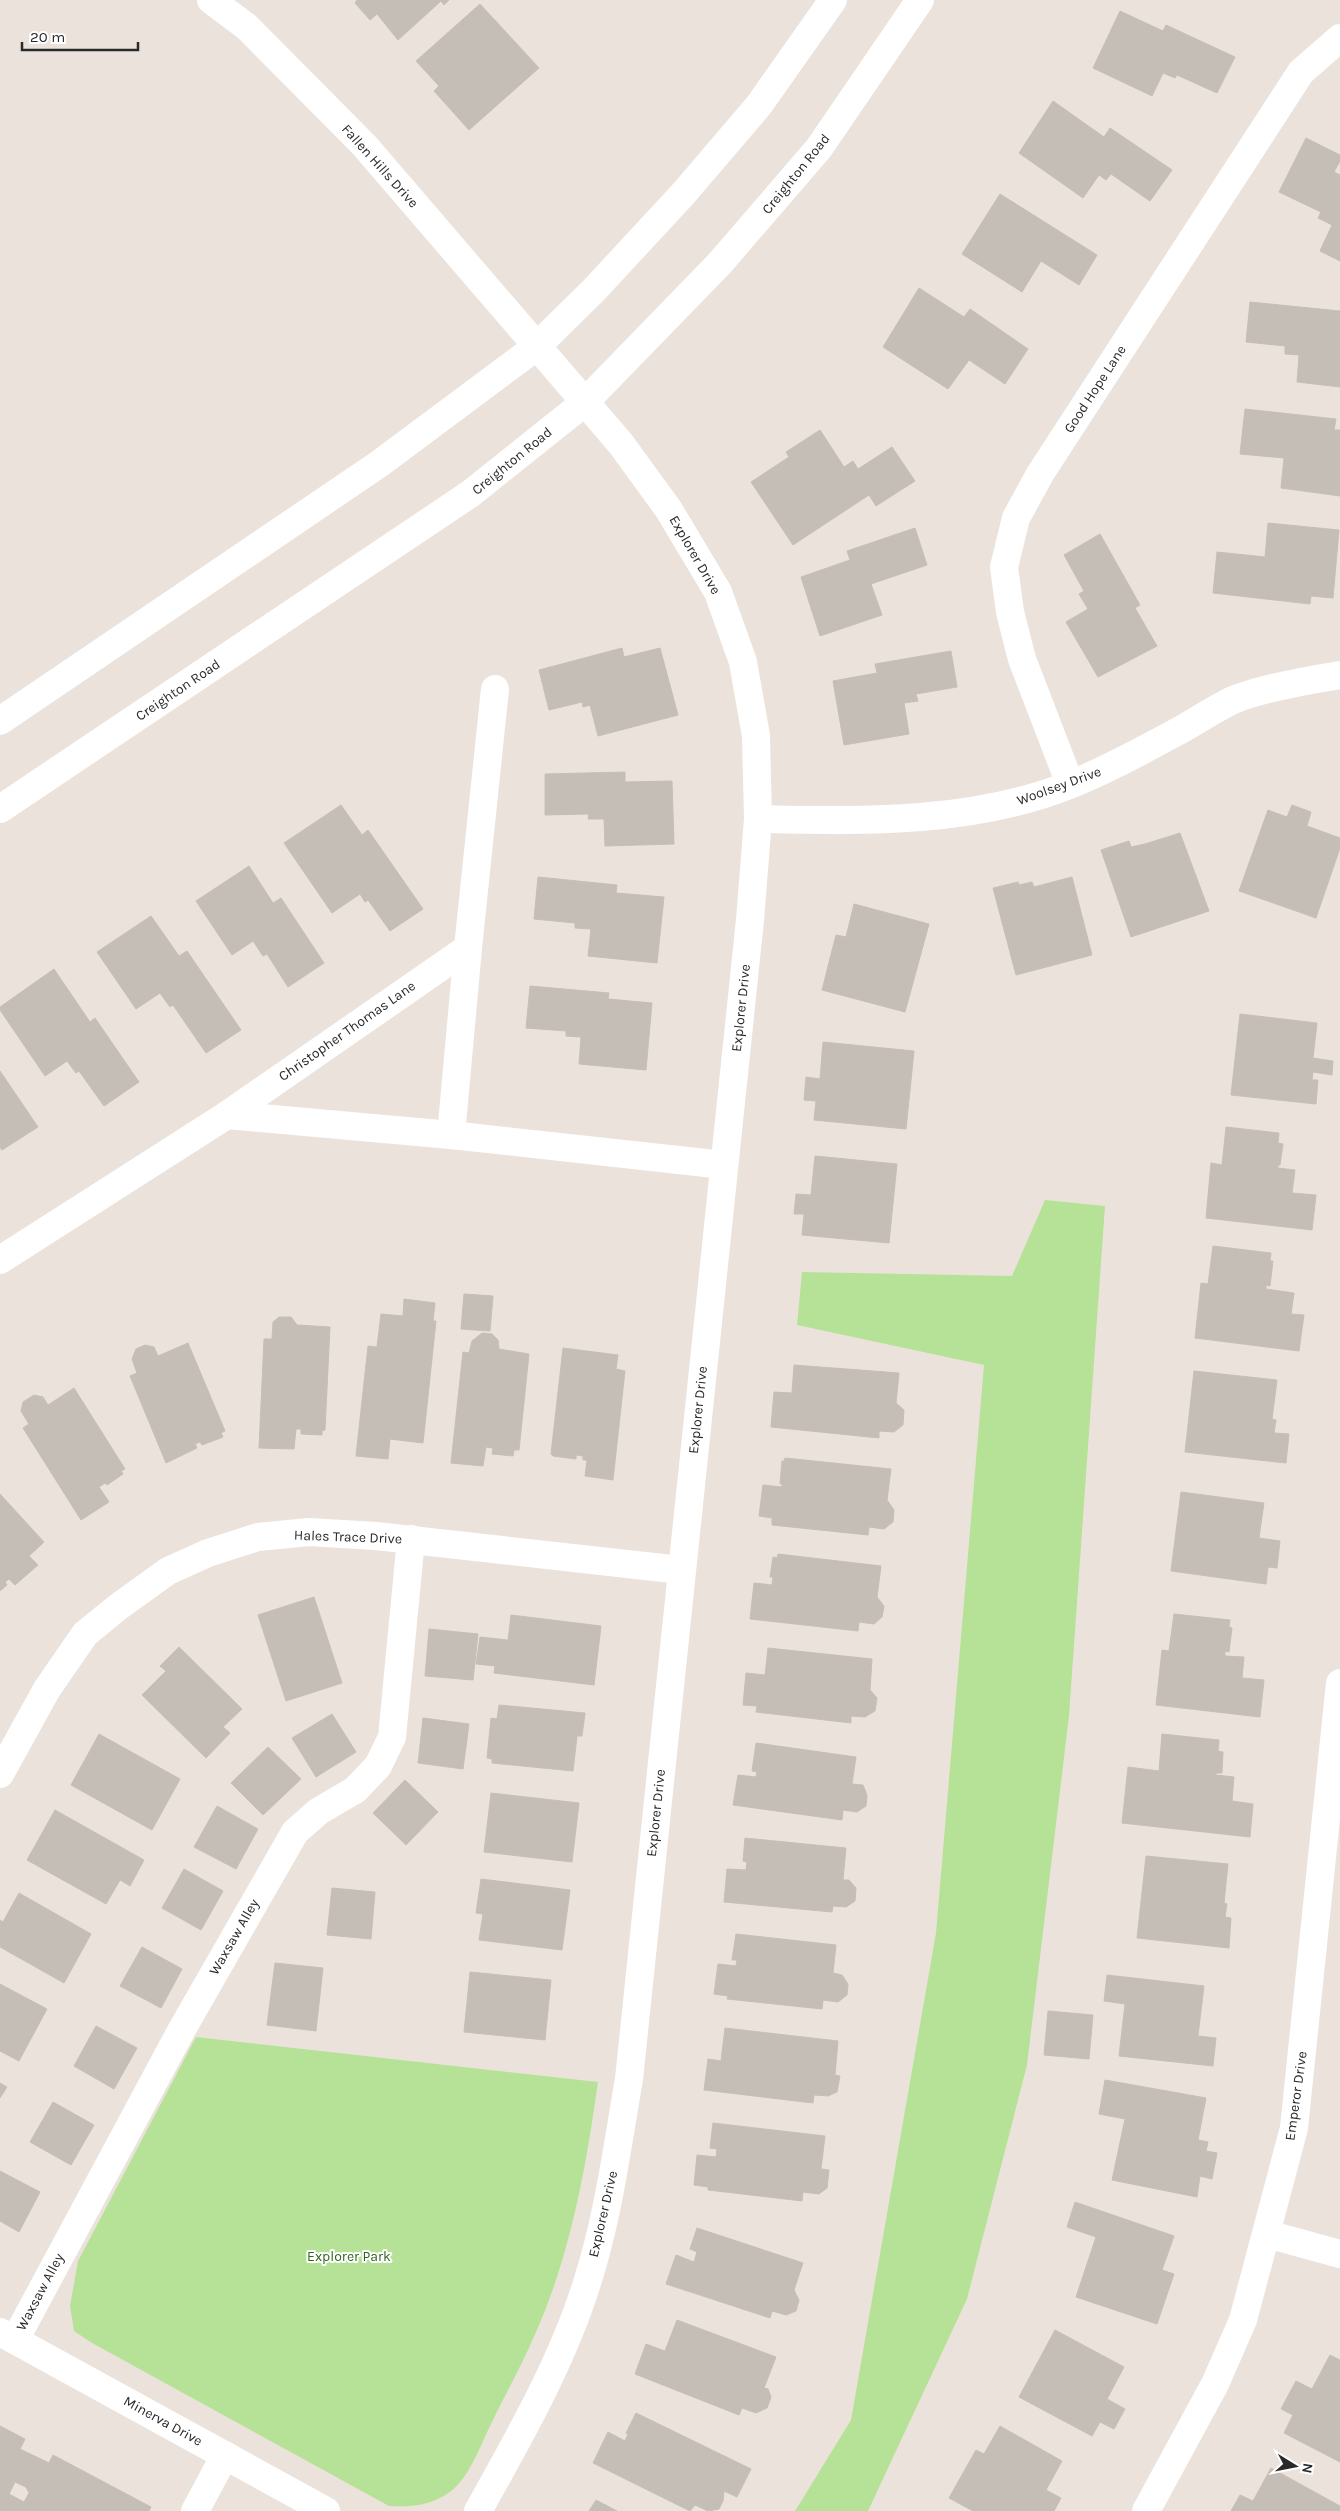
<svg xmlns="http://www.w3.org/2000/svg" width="1340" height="2511" viewBox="0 0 1340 2511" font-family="Karla,sans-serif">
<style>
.green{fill:#b6e297}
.building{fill:#c4beb6;stroke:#c7bfb4;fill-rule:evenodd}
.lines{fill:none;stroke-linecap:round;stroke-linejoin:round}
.minor{stroke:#fff;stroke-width:28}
.labels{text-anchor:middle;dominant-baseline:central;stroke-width:4;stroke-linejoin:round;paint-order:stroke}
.street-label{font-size:14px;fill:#292929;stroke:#fff}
.park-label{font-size:14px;fill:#2e651a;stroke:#fff}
</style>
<rect width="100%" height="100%" fill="#ebe3db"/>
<!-- green -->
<g class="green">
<polygon points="1045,1200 1105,1206 1069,1716 1027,2065 967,2299 868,2511 795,2511 851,2420 936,1933 984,1365 797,1325 802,1272 1012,1276"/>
<path d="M196 2037 598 2082C586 2167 571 2253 536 2332 523 2363 506 2393 491 2424 480 2446 469 2480 447 2494 429 2506 410 2507 389 2506L92 2343 74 2331 70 2306 78 2261Z"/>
</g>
<!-- building -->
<g class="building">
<polygon points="357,0 449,0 444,5 441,1 398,40 377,14 370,20 355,3"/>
<polygon points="480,4 539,68 469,130 434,91 439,86 416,61"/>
<polygon points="1120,11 1163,31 1166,25 1235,57 1217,93 1177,75 1175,78 1163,73 1152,96 1093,68"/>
<polygon points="1053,101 1104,137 1110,128 1172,170 1150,201 1111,174 1106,180 1099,175 1083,198 1019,153"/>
<polygon points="1306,138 1340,155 1340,161 1334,172 1340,175 1340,261 1320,251 1332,225 1318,218 1321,212 1279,192"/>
<polygon points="1000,194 1097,255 1079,285 1041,261 1022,292 962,254"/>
<polygon points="919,288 964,317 970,309 1028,349 1005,384 969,360 948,389 883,347"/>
<polygon points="1250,302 1340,311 1340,387 1297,382 1299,355 1285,354 1285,346 1246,342"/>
<polygon points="1245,409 1336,419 1334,430 1340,430 1340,496 1281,488 1284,458 1240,454"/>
<polygon points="820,430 844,467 853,461 858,469 892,447 915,481 876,506 869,495 793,545 751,482 789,457 786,452"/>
<polygon points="1268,523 1339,530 1333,598 1311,596 1310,604 1213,593 1217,552 1265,557"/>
<polygon points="915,528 927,565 871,584 882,615 820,636 801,577 850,560 847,551"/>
<polygon points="1100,534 1140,605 1135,608 1157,646 1098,677 1066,622 1088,609 1079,594 1084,591 1064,555"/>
<polygon points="622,648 624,657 660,648 678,715 598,736 590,705 583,707 582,702 549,710 539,670"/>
<polygon points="951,651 957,687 916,694 918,701 904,703 909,734 844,745 833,681 877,673 875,664"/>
<polygon points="625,772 625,782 672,781 674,844 605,846 604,819 588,819 589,814 545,815 545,774"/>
<polygon points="341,805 362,835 368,830 423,909 390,931 368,900 365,902 360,894 332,913 284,843"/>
<polygon points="1292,805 1311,812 1307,826 1340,838 1340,848 1316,918 1239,891 1268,810 1287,817"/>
<polygon points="1180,833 1209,911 1131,937 1101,850 1129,841 1131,847 1145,844"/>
<polygon points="249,866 273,903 281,898 324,963 288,987 267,954 263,956 253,941 232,955 196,901"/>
<polygon points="538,877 617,885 616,893 664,897 657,963 588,956 591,929 575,928 575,923 534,919"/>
<polygon points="1072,877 1092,955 1016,975 993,888 1018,882 1019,885 1032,882 1034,887"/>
<polygon points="854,904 929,924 905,1012 822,990 836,935 846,937"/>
<polygon points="151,916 179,956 187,951 241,1030 206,1053 173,1005 170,1007 160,993 136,1009 97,952"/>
<polygon points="54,969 90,1022 95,1018 139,1082 104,1106 79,1071 76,1073 67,1061 45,1076 0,1010 0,1007"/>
<polygon points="530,986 609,993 608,999 652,1003 646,1070 579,1064 581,1037 566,1036 566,1031 526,1028"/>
<polygon points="1240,1014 1317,1023 1313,1058 1333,1061 1332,1075 1313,1072 1312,1080 1318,1080 1316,1104 1231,1095"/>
<polygon points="823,1042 914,1051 906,1129 814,1120 816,1101 804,1100 806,1077 820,1079"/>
<polygon points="0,1071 38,1127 2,1150 0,1147"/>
<polygon points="1226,1127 1279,1133 1278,1143 1283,1144 1280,1165 1278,1165 1278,1168 1295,1170 1292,1193 1316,1195 1312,1230 1206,1218 1211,1163 1222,1165"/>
<polygon points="815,1156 897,1164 889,1243 802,1235 804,1214 794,1214 796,1194 811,1195"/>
<polygon points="1213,1246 1271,1253 1270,1261 1273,1261 1270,1286 1266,1285 1266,1289 1294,1293 1291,1314 1304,1315 1299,1351 1195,1338 1201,1283 1208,1284"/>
<polygon points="464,1294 493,1296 490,1331 461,1329"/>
<polygon points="404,1299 435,1303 433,1321 436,1321 423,1443 390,1439 388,1459 356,1456 368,1346 377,1347 381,1314 403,1316"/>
<polygon points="279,1317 291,1317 297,1325 330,1327 325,1430 322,1431 322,1435 301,1434 301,1429 296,1429 294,1449 259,1448 264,1339 272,1339 273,1322"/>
<polygon points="482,1333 492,1334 498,1340 499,1349 529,1354 519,1450 514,1450 513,1456 492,1454 493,1448 486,1447 483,1466 451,1463 463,1352 469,1353 472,1341"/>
<polygon points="188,1343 225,1431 221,1433 223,1437 202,1445 200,1442 195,1444 197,1448 166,1463 130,1376 137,1373 132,1359 136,1349 145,1345 154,1347 158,1356"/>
<polygon points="563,1348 618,1355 616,1369 625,1371 613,1480 585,1476 587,1460 583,1460 583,1456 576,1455 576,1459 553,1456 551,1454"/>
<polygon points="794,1365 899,1373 896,1403 904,1410 903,1425 894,1432 879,1431 879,1438 771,1427 774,1392 792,1393"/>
<polygon points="1194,1371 1277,1380 1272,1419 1276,1420 1274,1433 1289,1434 1286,1463 1185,1452"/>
<polygon points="74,1388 125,1469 121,1471 123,1474 107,1485 105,1483 99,1487 109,1502 81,1520 23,1428 29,1424 21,1411 23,1402 34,1395 43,1397 48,1405"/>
<polygon points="785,1458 891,1469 887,1500 894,1510 893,1522 884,1529 869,1527 868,1535 772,1525 772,1518 759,1516 763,1485 782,1487 782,1484 780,1484 782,1461 784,1461"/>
<polygon points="1181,1492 1264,1503 1259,1538 1280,1541 1277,1568 1268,1567 1266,1584 1171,1571"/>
<polygon points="0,1494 44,1542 29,1556 38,1565 15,1585 9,1579 5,1582 7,1585 0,1591"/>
<polygon points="778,1554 881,1566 877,1597 884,1606 882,1617 874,1624 859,1622 858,1631 750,1619 754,1583 772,1585 773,1577 770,1577 773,1557 777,1558"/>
<polygon points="314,1597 342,1683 286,1701 258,1615"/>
<polygon points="1174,1614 1230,1620 1229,1627 1232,1628 1229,1652 1225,1651 1225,1656 1244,1657 1242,1678 1264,1680 1260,1717 1156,1705 1162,1650 1169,1651"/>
<polygon points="511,1615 601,1626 594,1685 494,1673 495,1666 476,1664 480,1637 508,1640"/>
<polygon points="429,1629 478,1634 473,1680 425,1676"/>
<polygon points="179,1647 242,1709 223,1727 230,1733 206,1758 142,1695 166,1671 160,1666"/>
<polygon points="768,1648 872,1659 870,1690 877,1698 875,1711 865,1717 851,1716 851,1723 756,1712 757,1706 743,1705 746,1673 765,1675"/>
<polygon points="499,1705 585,1713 582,1736 577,1736 573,1771 492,1763 492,1759 487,1758 491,1718 497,1719"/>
<polygon points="332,1714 356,1752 316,1777 292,1738"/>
<polygon points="423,1718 469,1724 463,1769 418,1763"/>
<polygon points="99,1734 180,1779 152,1830 71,1785"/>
<polygon points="1162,1734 1219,1740 1218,1751 1223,1752 1222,1773 1216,1773 1216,1775 1234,1777 1232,1801 1253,1804 1250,1837 1122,1823 1128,1767 1159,1771"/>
<polygon points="756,1743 856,1757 852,1784 863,1785 867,1795 866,1806 857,1812 843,1810 842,1820 733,1805 738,1775 756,1777 757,1772 752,1771"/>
<polygon points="268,1747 301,1779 263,1815 231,1783"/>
<polygon points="405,1780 438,1812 406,1845 373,1813"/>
<polygon points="491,1793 579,1803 572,1862 484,1852"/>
<polygon points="217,1806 258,1829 236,1869 194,1847"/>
<polygon points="55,1810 144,1860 130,1886 120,1880 106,1904 27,1860"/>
<polygon points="745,1838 846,1848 843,1880 849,1880 856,1888 855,1901 846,1907 833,1906 832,1912 724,1902 727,1869 746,1870 747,1862 743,1861"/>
<polygon points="1146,1856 1228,1864 1224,1903 1227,1904 1225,1917 1231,1918 1229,1948 1137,1938"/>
<polygon points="184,1869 223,1891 201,1930 162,1908"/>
<polygon points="481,1879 570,1890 562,1950 479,1940 483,1914 476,1913"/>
<polygon points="332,1888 375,1892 371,1939 327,1935"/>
<polygon points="19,1893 91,1934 64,1983 0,1947 0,1920 3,1922"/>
<polygon points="736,1934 836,1945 833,1973 842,1975 848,1984 847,1995 838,2002 823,2000 822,2009 727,1999 728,1996 714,1994 718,1964 736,1966 737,1960 732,1960"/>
<polygon points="142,1947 182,1969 161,2008 120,1986"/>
<polygon points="275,1963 323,1968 316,2031 267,2025"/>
<polygon points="470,1972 551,1980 545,2040 464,2032"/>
<polygon points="1107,1975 1204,1986 1198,2036 1216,2038 1213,2066 1119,2056 1125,2004 1104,2001"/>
<polygon points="0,1984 47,2009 19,2061 0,2051"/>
<polygon points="1048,2011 1093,2015 1089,2059 1044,2055"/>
<polygon points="96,2026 137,2048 114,2089 74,2066"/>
<polygon points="725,2028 838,2041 835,2075 840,2076 837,2092 828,2096 814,2095 813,2103 704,2090 708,2059 721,2061"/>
<polygon points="1105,2080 1206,2098 1198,2140 1208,2142 1206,2151 1217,2153 1212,2179 1200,2176 1197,2197 1112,2180 1125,2119 1099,2114"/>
<polygon points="0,2083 7,2087 0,2098"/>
<polygon points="53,2102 94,2125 71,2165 30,2142"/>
<polygon points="713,2123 825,2136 821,2169 829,2170 827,2188 819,2194 803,2192 802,2201 708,2190 708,2187 694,2185 697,2155 716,2157 717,2149 710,2148"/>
<polygon points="0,2171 40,2192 19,2232 0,2221"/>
<polygon points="1075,2202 1174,2236 1162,2270 1174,2274 1157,2324 1076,2297 1096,2237 1067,2227"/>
<polygon points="697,2228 803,2263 794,2290 799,2300 796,2311 786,2315 772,2311 770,2318 666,2284 676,2255 694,2262 697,2252 690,2249"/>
<polygon points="677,2320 776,2357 764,2388 768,2389 771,2397 767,2408 756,2413 742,2408 739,2415 635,2374 646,2344 665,2351"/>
<polygon points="1055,2330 1124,2367 1107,2399 1125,2409 1114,2429 1100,2422 1092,2436 1019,2397"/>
<polygon points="1330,2355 1340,2360 1340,2462 1284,2433 1293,2415 1281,2409 1296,2381 1312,2389"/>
<polygon points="636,2413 751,2469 737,2497 724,2491 723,2501 719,2509 708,2511 695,2505 690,2511 593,2463 608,2432 625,2441 628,2434 626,2433"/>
<path d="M0 2426 25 2439 20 2449 49 2463 53 2455 151 2507 149 2511H0ZM15 2482 26 2487 29 2493 24 2502 9 2494Z"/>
<polygon points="1000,2426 1062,2461 1046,2490 1061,2498 1054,2511 973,2511 949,2498 976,2450 984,2454"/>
<polygon points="1271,2468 1340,2506 1340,2511 1231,2511 1240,2495 1253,2501"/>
<polygon points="596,2500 617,2511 589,2511"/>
</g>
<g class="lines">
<!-- minor -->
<g class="minor">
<path d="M211 0 247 27 364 145 621 444 669 510 718 592 743 662 756 736 758 819 750 920 629 2079C617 2148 608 2219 586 2286 561 2365 518 2439 478 2511"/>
<polyline points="0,721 379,464 536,347 594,290 683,194 759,105 833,0"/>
<polyline points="1070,784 1022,659 1010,612 1004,567 1016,518 1040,474 1301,72 1340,38"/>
<polyline points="0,809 470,494 584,403 720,263 819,148 920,0"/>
<path d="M758 819C863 821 973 824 1072 784 1111 768 1147 748 1184 728 1200 719 1216 708 1233 700 1262 688 1309 680 1340 675"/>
<polyline points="227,1115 468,948"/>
<polyline points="451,1135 468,948 495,689"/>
<polyline points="0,1260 227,1115 451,1135 724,1165"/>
<polyline points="0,1774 47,1689 85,1634 118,1607 168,1571 208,1553 258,1537 309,1532 376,1536 681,1570"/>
<polyline points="1267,2234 1340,2254"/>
<polyline points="0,2332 326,2511"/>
<polyline points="15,2340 181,2031 295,1832 319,1811 355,1790 378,1766 392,1737 411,1539"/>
<polyline points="195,2511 225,2455"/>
<polyline points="1146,2511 1215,2384 1243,2320 1294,2128 1340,1683"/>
</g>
</g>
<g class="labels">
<!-- street labels -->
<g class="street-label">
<text transform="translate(380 166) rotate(48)">Fallen Hills Drive</text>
<text transform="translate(796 174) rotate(-51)">Creighton Road</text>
<text transform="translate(1095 389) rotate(-57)">Good Hope Lane</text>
<text transform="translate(512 461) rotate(-39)">Creighton Road</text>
<text transform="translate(695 555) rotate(60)">Explorer Drive</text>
<text transform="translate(178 690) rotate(-34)">Creighton Road</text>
<text transform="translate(1059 786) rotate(-20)">Woolsey Drive</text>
<text transform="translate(741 1008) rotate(-84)">Explorer Drive</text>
<text transform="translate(347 1031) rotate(-35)">Christopher Thomas Lane</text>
<text transform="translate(698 1410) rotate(-84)">Explorer Drive</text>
<text transform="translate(348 1537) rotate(2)">Hales Trace Drive</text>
<text transform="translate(656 1813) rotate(-84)">Explorer Drive</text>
<text transform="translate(234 1937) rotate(-60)">Waxsaw Alley</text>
<text transform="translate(1296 2096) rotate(-82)">Emperor Drive</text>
<text transform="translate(603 2214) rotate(-77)">Explorer Drive</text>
<text transform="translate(40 2292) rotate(-62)">Waxsaw Alley</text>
<text transform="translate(163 2421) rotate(29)">Minerva Drive</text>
</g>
<!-- park labels -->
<g class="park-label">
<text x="349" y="2256">Explorer Park</text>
</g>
</g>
<!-- north arrow -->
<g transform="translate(1295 2466) rotate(100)" stroke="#ffffff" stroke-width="4" paint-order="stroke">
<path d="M0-4L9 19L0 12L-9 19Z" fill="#292929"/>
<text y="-8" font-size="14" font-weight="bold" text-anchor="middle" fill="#292929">N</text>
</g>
<!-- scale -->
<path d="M22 42v8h116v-8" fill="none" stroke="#292929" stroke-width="2.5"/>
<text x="30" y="42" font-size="15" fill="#292929" stroke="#ffffff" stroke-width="4" paint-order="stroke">20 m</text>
</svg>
